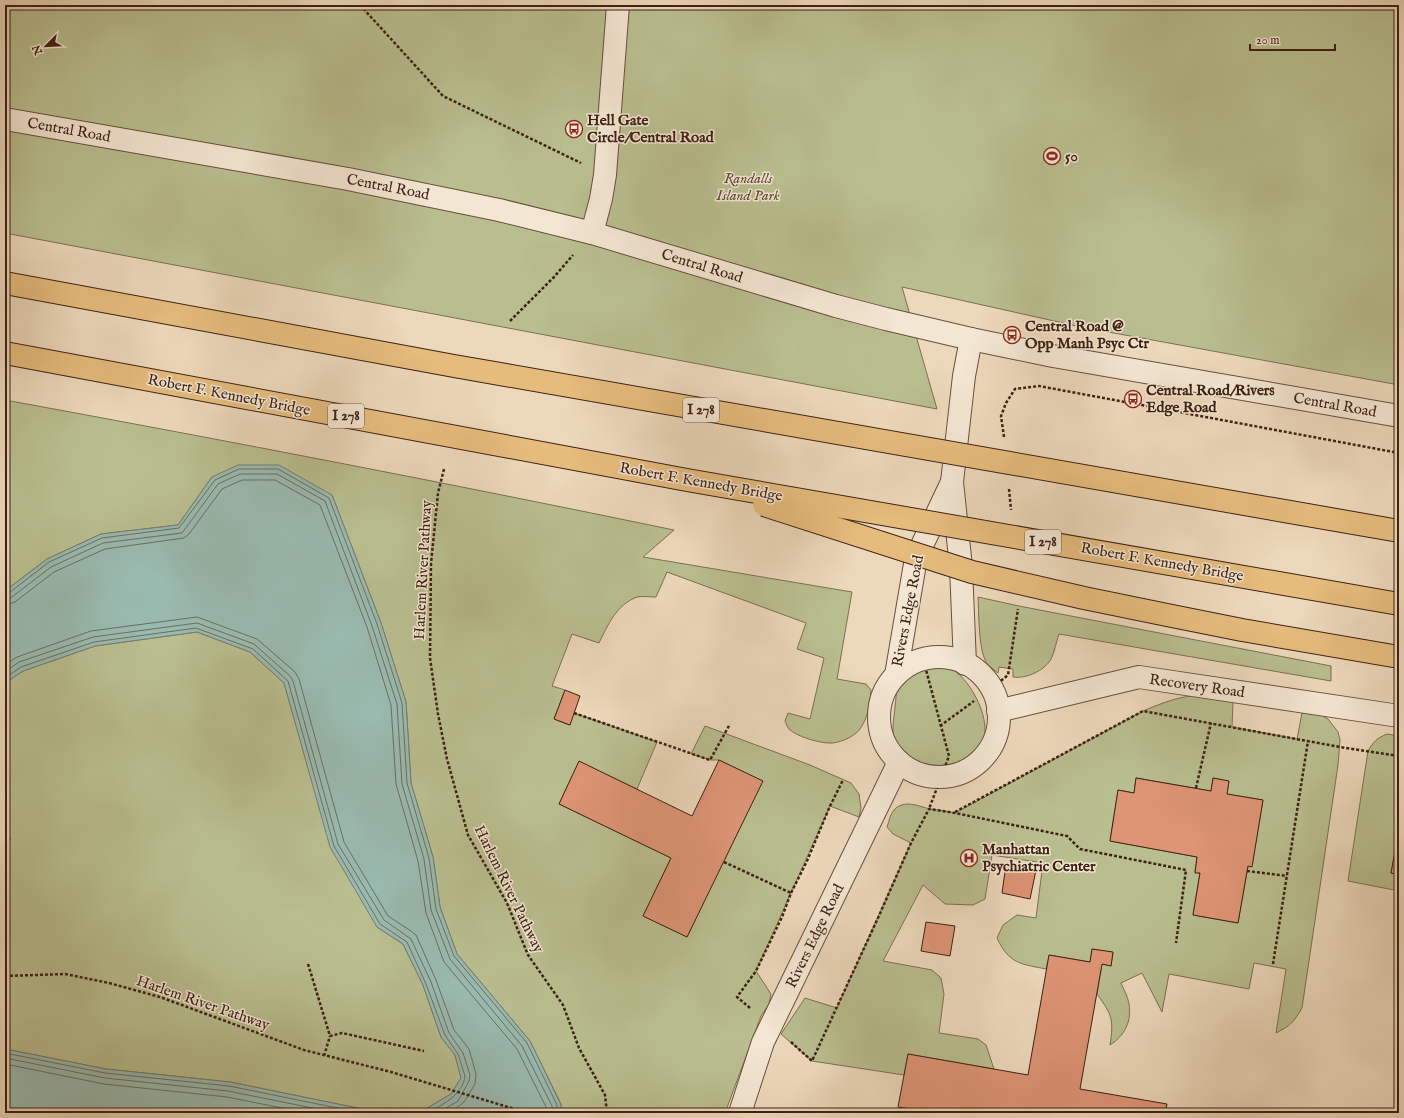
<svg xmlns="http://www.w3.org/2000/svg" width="1404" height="1118" viewBox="0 0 1404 1118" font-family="'IM FELL English',serif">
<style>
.green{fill:#b9be8f;stroke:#7b7051;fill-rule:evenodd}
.water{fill:#99baaf;stroke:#747d71}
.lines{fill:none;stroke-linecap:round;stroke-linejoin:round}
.shore{stroke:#6b6e61;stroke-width:1}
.building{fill:#de9575;stroke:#3d2113}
.minor-casing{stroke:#694f3d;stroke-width:24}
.path{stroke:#3d2113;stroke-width:2.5;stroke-dasharray:3 2;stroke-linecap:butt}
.minor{stroke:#f3e6d2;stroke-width:22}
.highway-bridge-casing{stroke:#3d2113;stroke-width:24;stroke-linecap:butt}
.highway-bridge{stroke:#e6bc7d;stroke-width:22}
.labels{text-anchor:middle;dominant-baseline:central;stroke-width:3;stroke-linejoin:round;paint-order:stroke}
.shield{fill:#f3e6d2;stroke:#745c4c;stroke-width:1}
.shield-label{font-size:14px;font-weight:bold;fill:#3d2113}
.poi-label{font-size:15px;font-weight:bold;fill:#3d2113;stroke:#f3e6d2;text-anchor:start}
.street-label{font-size:15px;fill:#3d2113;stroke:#f3e6d2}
.park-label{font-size:15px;font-style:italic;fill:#5c4832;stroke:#f3e6d2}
</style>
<rect width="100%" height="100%" fill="#ecd8ba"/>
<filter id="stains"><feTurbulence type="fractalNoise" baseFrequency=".005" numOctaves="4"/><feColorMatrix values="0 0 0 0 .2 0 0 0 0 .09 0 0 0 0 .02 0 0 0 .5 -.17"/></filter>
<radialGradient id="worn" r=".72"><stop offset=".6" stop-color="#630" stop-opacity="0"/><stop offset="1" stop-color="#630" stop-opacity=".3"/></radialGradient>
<!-- green -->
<g class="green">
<polygon points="5,5 1399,5 1399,385 1081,327 902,287 937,409 5,233"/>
<path d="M5 400C229 441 452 484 674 530L643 557 852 592 837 679 866 684 871 690C870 703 868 718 860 729 855 736 842 742 833 743 822 744 797 737 789 729 787 727 786 723 785 721L788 713 810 719 824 658 797 649 806 623 667 572 656 597C650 597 642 596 637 597 616 605 608 625 599 643L572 634 552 686 565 690 554 719 569 725 574 713 657 742 637 789 579 762 559 804 671 858 643 916 687 937 762 781 719 760H710L691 754 705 726 810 765 851 783 859 794 861 808 859 817 830 806 756 971 771 994 769 1004 761 1016 725 1113H561V1104L530 1041 457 954 440 907 433 857 411 783 406 702 381 623 332 495 212 477 178 525 101 534 47 559 5 591Z"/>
<path d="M978 597 1019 606 1331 666V681L1059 634C1056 642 1055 651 1051 659 1044 671 1026 679 1013 677V669L999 667 998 673C995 670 991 668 988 665 978 653 979 613 978 597Z"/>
<polygon points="197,632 250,652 284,683 306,760 377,927 403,944 423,985 441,1037 455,1055 461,1078 451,1094 419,1113 389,1113 372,1111 230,1082 106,1069 5,1049 5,683 23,671 95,646"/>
<path d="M936 663C942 665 950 666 955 671 971 683 986 711 985 732 985 736 983 742 980 746 976 755 966 765 955 767 946 768 925 767 916 764 908 761 898 751 895 743 891 732 894 718 895 707 896 700 896 692 898 685 902 671 923 667 936 663Z"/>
<path d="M1200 695 1225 697 1233 703 1232 727 1297 739 1302 713 1315 714 1321 715 1328 719 1338 732 1340 740 1338 765 1302 1008C1294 1022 1290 1026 1276 1033L1286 969 1254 963 1249 989 1169 974 1162 1012 1142 973 1121 983C1124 990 1128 997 1129 1004 1132 1022 1124 1036 1110 1045 1114 1019 1112 1015 1097 994L1102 964 1111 966 1113 953 1092 949 1090 962 1049 955 1046 969C1021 964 1009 964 997 938L1003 925 1017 915 1036 918 1043 863 992 855 985 899 973 905 945 904 923 885 883 961 932 970 941 978 944 994 939 1033 978 1039 986 1045 994 1069 908 1054 904 1075 812 1061 781 1034 805 998 837 1008 911 843 893 834 887 827C889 822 890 814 894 810 904 799 918 806 930 809 938 810 946 811 955 813L1143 711C1162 703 1180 696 1200 695ZM1136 778 1211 791 1213 778 1229 781 1227 794 1263 800 1252 866H1248L1238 923 1193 915 1200 873 1195 872 1197 857 1110 841 1118 790 1134 793Z"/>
<path d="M1387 734 1399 736V830L1391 873 1399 875V891L1348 881 1368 751C1373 742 1377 738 1387 734Z"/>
</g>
<!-- water -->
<g class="water">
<polygon points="238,465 279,465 332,495 381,623 406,702 411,783 433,857 440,907 457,954 530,1041 561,1105 561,1113 419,1113 451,1094 461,1078 455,1055 441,1037 423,985 403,944 377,927 330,847 284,683 250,652 197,632 95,646 23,671 5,683 5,591 47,559 101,534 178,525 212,477"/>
<polygon points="5,1049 106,1069 230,1082 372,1111 389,1113 5,1113"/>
</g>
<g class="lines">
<!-- shore -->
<g class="shore">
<polyline points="5,594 9,593 49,562 102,538 179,528 215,480 239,469 278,469 329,498 377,624 402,703 407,783 429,858 436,909 454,956 527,1043 557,1105 557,1113"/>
<polyline points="5,599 12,597 51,567 103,543 182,533 218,484 240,474 277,474 325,501 372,626 397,704 402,784 424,859 431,910 450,959 522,1046 552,1106 552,1113"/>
<polyline points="5,605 15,602 54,572 105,549 184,538 189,534 222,489 242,480 275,480 320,505 367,627 391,705 396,784 418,861 426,913 444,962 517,1049 546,1107 546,1113"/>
<polyline points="5,665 17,657 91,631 197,617 257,639 295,672 299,679 344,842 388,916 411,931 416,935 436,980 454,1030 469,1049 476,1074 475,1084 464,1102 450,1113"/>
<polyline points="5,672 19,662 93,637 197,623 254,644 290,676 293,681 338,844 384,920 411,939 431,982 449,1033 463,1053 470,1075 469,1081 458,1101 438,1113"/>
<path d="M5 678 21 667 94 642 196 628 253 649 288 681 334 846 380 924 407 942 426 984 445 1035 458 1054 465 1076C463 1095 442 1105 427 1113"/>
<polyline points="5,1053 105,1073 229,1086 362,1113"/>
<polyline points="5,1058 105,1078 228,1091 337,1113"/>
<polyline points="5,1064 104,1084 227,1097 307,1113"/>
</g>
</g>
<!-- building -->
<g class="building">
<polygon points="565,690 580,696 570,725 554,719"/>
<polygon points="719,760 763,781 687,937 643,916 671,858 559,804 579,761 692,816"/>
<polygon points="1136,778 1211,791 1213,778 1229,781 1227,794 1263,800 1252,867 1248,866 1238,923 1193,915 1200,873 1195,873 1197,857 1110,841 1118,790 1134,793"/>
<polygon points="1399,830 1399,875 1391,873"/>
<polygon points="1006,865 1036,870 1030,899 1002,893"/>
<polygon points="926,922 955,926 950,956 921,951"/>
<polygon points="1092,949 1113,952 1111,966 1102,964 1080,1089 1167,1104 1165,1113 935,1113 898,1107 908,1054 1028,1075 1049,955 1090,962"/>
</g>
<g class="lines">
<!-- minor casing -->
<g class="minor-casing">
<g id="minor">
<polyline points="5,119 348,179 499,210 592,233 836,306 886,319 971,339 1053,356 1399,416"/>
<polyline points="592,233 601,199 605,175 618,5"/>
<circle cx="939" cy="717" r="60"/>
<polyline points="965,664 961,567 952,482 964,376 971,339"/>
<polyline points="896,675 916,558 952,482"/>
<polyline points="998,711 1139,677 1399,716"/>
<polyline points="740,1113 763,1042 899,762"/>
</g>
</g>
<!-- path -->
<g class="path">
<polyline points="360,5 443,96 581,163"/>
<polyline points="510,321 554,277 573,255"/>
<polyline points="1004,437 1001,416 1006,403 1015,389 1039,386 1399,453"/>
<polyline points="444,469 438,493 431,564 430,658 438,714 447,759 468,835 507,903 528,955 563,1005 579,1048 605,1095 607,1113"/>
<polyline points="1009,489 1011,510"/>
<polyline points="925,666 949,756 929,809"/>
<polyline points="997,684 1008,675 1018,609"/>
<polyline points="574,713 710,760 730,724"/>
<polyline points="940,726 974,701"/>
<polyline points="1196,788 1211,723"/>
<polyline points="955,812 1143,711 1340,747 1399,756"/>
<polyline points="5,844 10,838"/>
<polyline points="724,862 791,893"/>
<polyline points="1247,871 1287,876"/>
<polyline points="308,964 330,1036 342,1033 424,1051"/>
<polyline points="1273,964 1308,741"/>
<polyline points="5,976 65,974 109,983 160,997 304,1050 391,1072 528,1113"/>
<polyline points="750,1008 737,997 756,971 782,917 791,893 807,861 830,806 843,780"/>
<polyline points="791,1042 812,1061 878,918 911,843 929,809 955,813 1067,836 1080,849 1186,870 1176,943"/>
<polyline points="324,1056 330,1036"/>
</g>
<!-- minor -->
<use href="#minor" class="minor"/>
<!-- highway-bridge casing -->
<g class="highway-bridge-casing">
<g id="highway-bridge">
<polyline points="5,283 454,366 1399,531"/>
<polyline points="5,353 687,480 1399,604"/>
<polyline points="764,505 972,572 1084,598 1167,615 1242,630 1399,657"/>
</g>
</g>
<!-- highway-bridge -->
<use href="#highway-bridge" class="highway-bridge"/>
</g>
<!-- icons -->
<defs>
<g id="bus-ring" transform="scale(0.9)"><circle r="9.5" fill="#f3e6d2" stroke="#8f2418" stroke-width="1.5"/><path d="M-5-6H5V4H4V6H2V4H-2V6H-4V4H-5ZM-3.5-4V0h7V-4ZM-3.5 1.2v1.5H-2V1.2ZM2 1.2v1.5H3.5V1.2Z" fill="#8f2418"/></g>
<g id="stadium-ring" transform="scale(0.9)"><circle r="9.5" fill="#f3e6d2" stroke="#8f2418" stroke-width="1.5"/><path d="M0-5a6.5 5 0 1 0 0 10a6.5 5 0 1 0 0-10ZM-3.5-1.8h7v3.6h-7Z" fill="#8f2418"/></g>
<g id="hospital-ring" transform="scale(0.9)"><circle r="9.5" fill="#f3e6d2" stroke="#8f2418" stroke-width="1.5"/><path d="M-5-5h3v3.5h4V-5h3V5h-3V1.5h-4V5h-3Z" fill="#8f2418"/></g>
</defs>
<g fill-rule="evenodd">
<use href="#bus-ring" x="574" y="129"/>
<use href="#stadium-ring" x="1052" y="156"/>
<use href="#bus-ring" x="1012" y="335"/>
<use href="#bus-ring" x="1133" y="399"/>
<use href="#hospital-ring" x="969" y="858"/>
</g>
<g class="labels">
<!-- shield labels -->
<g class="shield">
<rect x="683" y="398" width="36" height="24" rx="3"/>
<rect x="328" y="404" width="36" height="24" rx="3"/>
<rect x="1025" y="530" width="36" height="24" rx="3"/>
</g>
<g class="shield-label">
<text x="701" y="410">I 278</text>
<text x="346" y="416">I 278</text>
<text x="1043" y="542">I 278</text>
</g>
<!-- poi labels -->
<g class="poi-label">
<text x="587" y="120">Hell Gate<tspan x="587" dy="17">Circle/Central Road</tspan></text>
<text x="1065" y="156">50</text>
<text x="1025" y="326">Central Road @<tspan x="1025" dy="17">Opp Manh Psyc Ctr</tspan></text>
<text x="1146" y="390">Central Road/Rivers<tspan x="1146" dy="17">Edge Road</tspan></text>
<text x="982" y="849">Manhattan<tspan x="982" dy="17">Psychiatric Center</tspan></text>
</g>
<!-- street labels -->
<g class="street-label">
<text transform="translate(69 130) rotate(10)">Central Road</text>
<text transform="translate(388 187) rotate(11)">Central Road</text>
<text transform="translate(702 266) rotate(17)">Central Road</text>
<text transform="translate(229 395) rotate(11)">Robert F. Kennedy Bridge</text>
<text transform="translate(1335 405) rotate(10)">Central Road</text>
<text transform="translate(701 482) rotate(10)">Robert F. Kennedy Bridge</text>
<text transform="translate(1162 562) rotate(10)">Robert F. Kennedy Bridge</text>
<text transform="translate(423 570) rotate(-87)">Harlem River Pathway</text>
<text transform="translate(908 611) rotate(-79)">Rivers Edge Road</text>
<text transform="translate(1197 686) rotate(8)">Recovery Road</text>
<text transform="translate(509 889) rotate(64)">Harlem River Pathway</text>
<text transform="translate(815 936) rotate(-64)">Rivers Edge Road</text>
<text transform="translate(203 1003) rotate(19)">Harlem River Pathway</text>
</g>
<!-- park labels -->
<g class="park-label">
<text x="748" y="178">Randalls<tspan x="748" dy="17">Island Park</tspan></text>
</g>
</g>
<!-- margin -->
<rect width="1404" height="1118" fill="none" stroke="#ecd8ba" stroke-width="20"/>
<rect x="6" y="6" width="1392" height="1106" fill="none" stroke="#3d2113" stroke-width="2"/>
<rect x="10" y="10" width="1384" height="1098" fill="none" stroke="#3d2113"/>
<!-- north arrow -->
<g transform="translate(46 46) rotate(246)" stroke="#f3e6d2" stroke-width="3" paint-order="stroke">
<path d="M0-3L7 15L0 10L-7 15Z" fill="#3d2113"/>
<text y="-6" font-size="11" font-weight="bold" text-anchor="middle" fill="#3d2113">N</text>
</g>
<!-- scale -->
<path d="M1250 44v6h85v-6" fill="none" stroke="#3d2113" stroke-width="2"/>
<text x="1256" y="44" font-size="12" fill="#3d2113" stroke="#f3e6d2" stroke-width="3" paint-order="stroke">20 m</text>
<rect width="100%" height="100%" filter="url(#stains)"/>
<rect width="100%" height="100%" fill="url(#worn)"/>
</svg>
